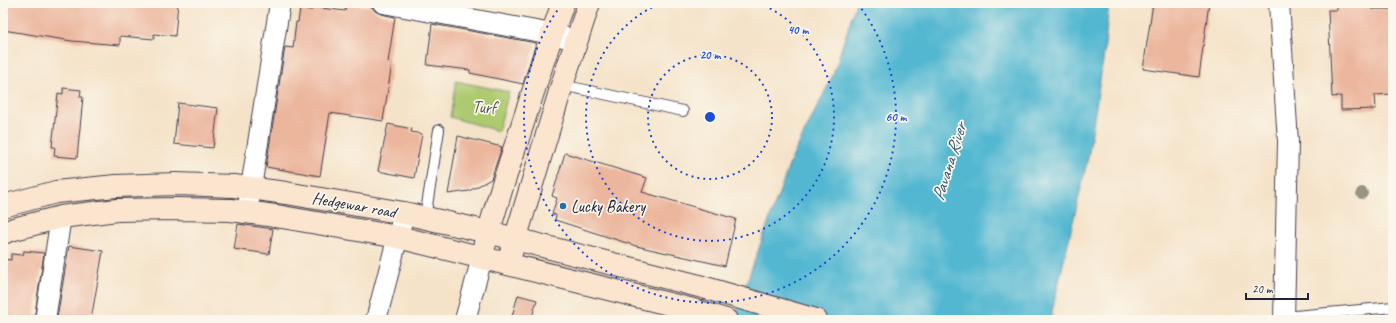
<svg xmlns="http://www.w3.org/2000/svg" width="1396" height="323" viewBox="0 0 1396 323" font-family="Caveat,sans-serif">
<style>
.green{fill:#aeca70;stroke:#687656}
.water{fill:#53b7d1;stroke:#3a6c86}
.building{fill:#ecb69d}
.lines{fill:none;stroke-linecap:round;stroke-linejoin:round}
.lane-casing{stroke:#423f50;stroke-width:12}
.street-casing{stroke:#423f50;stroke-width:22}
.secondary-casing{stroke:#423f50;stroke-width:24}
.lane{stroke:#fff;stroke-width:10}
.street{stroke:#fff;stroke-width:20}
.secondary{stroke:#fbe5cf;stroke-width:22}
.tree{fill:#989484}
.ring{fill:none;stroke:#1d4ed8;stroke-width:2;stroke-dasharray:2 4}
.poi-dot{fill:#1f6fb2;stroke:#fbf7ec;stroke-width:1.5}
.labels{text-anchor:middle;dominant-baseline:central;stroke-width:3.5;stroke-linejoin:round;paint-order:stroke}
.park-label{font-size:17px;fill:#4c544b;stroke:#fbf7ec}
.street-label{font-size:17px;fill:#22223b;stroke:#fbf7ec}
.poi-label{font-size:17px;fill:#22223b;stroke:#fbf7ec;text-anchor:start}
.water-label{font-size:18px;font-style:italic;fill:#335670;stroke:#fbf7ec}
.centre{fill:#1d4ed8;stroke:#fbf7ec;stroke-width:2}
.ring-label{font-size:12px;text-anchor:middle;font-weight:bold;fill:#1d4ed8;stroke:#fbf7ec;stroke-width:3.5;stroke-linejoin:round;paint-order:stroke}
</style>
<rect width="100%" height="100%" fill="#fbf7ec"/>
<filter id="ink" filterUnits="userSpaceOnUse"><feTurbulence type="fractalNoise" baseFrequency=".025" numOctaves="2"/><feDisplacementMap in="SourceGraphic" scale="8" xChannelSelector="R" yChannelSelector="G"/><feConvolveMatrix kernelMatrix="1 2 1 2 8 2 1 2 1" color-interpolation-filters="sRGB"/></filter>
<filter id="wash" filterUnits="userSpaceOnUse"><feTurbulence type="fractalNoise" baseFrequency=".012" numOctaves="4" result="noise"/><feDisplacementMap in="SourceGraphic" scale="16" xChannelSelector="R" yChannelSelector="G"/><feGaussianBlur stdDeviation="0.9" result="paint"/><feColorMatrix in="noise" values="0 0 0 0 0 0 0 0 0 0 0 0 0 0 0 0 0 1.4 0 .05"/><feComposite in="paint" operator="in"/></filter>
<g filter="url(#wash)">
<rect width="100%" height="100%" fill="#f5e3c9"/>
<!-- green -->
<polygon class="green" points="456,81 509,92 498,131 450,117"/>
<!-- water -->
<polygon class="water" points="856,3 1109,3 1104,54 1088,158 1050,320 733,320 791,160 833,75"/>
<g id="blocks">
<!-- building -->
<g class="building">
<polygon points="3,3 178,3 175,36 154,34 154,39 120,36 120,45 72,41 3,30"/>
<polygon points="346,3 372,7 375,11 381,14 395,17 388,62 392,63 383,121 330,113 320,176 266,167 285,47 293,48 296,22 298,22 300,9 312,10 313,7 345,11"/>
<polygon points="1153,3 1209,3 1199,77 1143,69"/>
<polygon points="1337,3 1372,3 1372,9 1393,9 1393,94 1375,95 1376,109 1341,110 1341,96 1332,97 1328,10 1337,10"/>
<polygon points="432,24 536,43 523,84 470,73 470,70 427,65"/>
<polygon points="63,88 81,90 80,97 83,97 77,158 54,156 55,147 52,147 58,93 63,94"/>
<polygon points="178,103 218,108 213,148 174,144"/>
<polygon points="388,124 412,129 411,132 422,134 414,178 378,171"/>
<polygon points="458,136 502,147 491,179 469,191 448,194"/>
<polygon points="565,153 647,178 642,192 736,219 725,266 636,246 555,220 556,215 552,214 557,198 552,196"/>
<polygon points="238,224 273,229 269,254 234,249"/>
<polygon points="69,246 103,251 91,320 67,320 57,318"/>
<polygon points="24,251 44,253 34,320 3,320 3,259 11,260 11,254 23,255"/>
<polygon points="518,295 537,300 531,320 511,320"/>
</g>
</g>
</g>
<g filter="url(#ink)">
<use href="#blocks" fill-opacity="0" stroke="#423f50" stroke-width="1"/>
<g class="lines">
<!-- lane casing -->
<g class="lane-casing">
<g id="lane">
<polyline points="562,85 683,111"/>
<polyline points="425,218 439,130"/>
<polyline points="1284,317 1393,307"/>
</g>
</g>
<!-- street casing -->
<g class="street-casing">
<g id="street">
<polyline points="383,3 552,34 576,40"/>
<polyline points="1279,3 1288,142 1284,320"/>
<polyline points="247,213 280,3"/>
<polyline points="45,320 61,217"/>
<polyline points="376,320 404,213"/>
<polyline points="465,320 482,258"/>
</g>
</g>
<!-- secondary casing -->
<g class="secondary-casing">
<g id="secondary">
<polyline points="3,206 56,192 116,186 176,184 234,186 286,193 404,213 488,232 699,286 816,320"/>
<polyline points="3,233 14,229 61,217 117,210 176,209 231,210 282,217 398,237 693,310 726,320"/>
<polyline points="484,247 502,187 552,34 563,3"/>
<polyline points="511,253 562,85 589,3"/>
</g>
</g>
<!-- lane -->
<use href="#lane" class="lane"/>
<!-- street -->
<use href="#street" class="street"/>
<!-- secondary -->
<use href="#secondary" class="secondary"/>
</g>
<!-- trees -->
<circle class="tree" cx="1362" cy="193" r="6"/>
</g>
<!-- distance rings -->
<g class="ring">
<circle cx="710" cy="117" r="62"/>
<path d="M759 3A124 124 0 1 1 661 3"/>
<path d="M858 4A186 186 0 1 1 562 4"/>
</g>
<!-- markers -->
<circle class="poi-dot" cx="563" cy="206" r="4"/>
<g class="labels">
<!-- park labels -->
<g class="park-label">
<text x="484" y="107">Turf</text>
</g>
<!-- street labels -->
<g class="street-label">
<text transform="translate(354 205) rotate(10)">Hedgewar road</text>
</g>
<!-- poi labels -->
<g class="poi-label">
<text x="571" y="206">Lucky Bakery</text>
</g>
<!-- water labels -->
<g class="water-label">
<text transform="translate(949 162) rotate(-73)">Pavana River</text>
</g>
</g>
<circle cx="710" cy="117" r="6" class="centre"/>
<g class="ring-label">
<text x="798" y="34">40 m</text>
<text x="710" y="59">20 m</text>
<text x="896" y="121">60 m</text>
</g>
<!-- margin -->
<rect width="1396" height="323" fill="none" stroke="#fbf7ec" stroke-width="16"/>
<!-- scale -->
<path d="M1246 293v6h62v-6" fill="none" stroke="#22223b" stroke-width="2"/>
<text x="1252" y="293" font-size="12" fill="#22223b" stroke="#fbf7ec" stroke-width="3" paint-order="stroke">20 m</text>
</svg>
